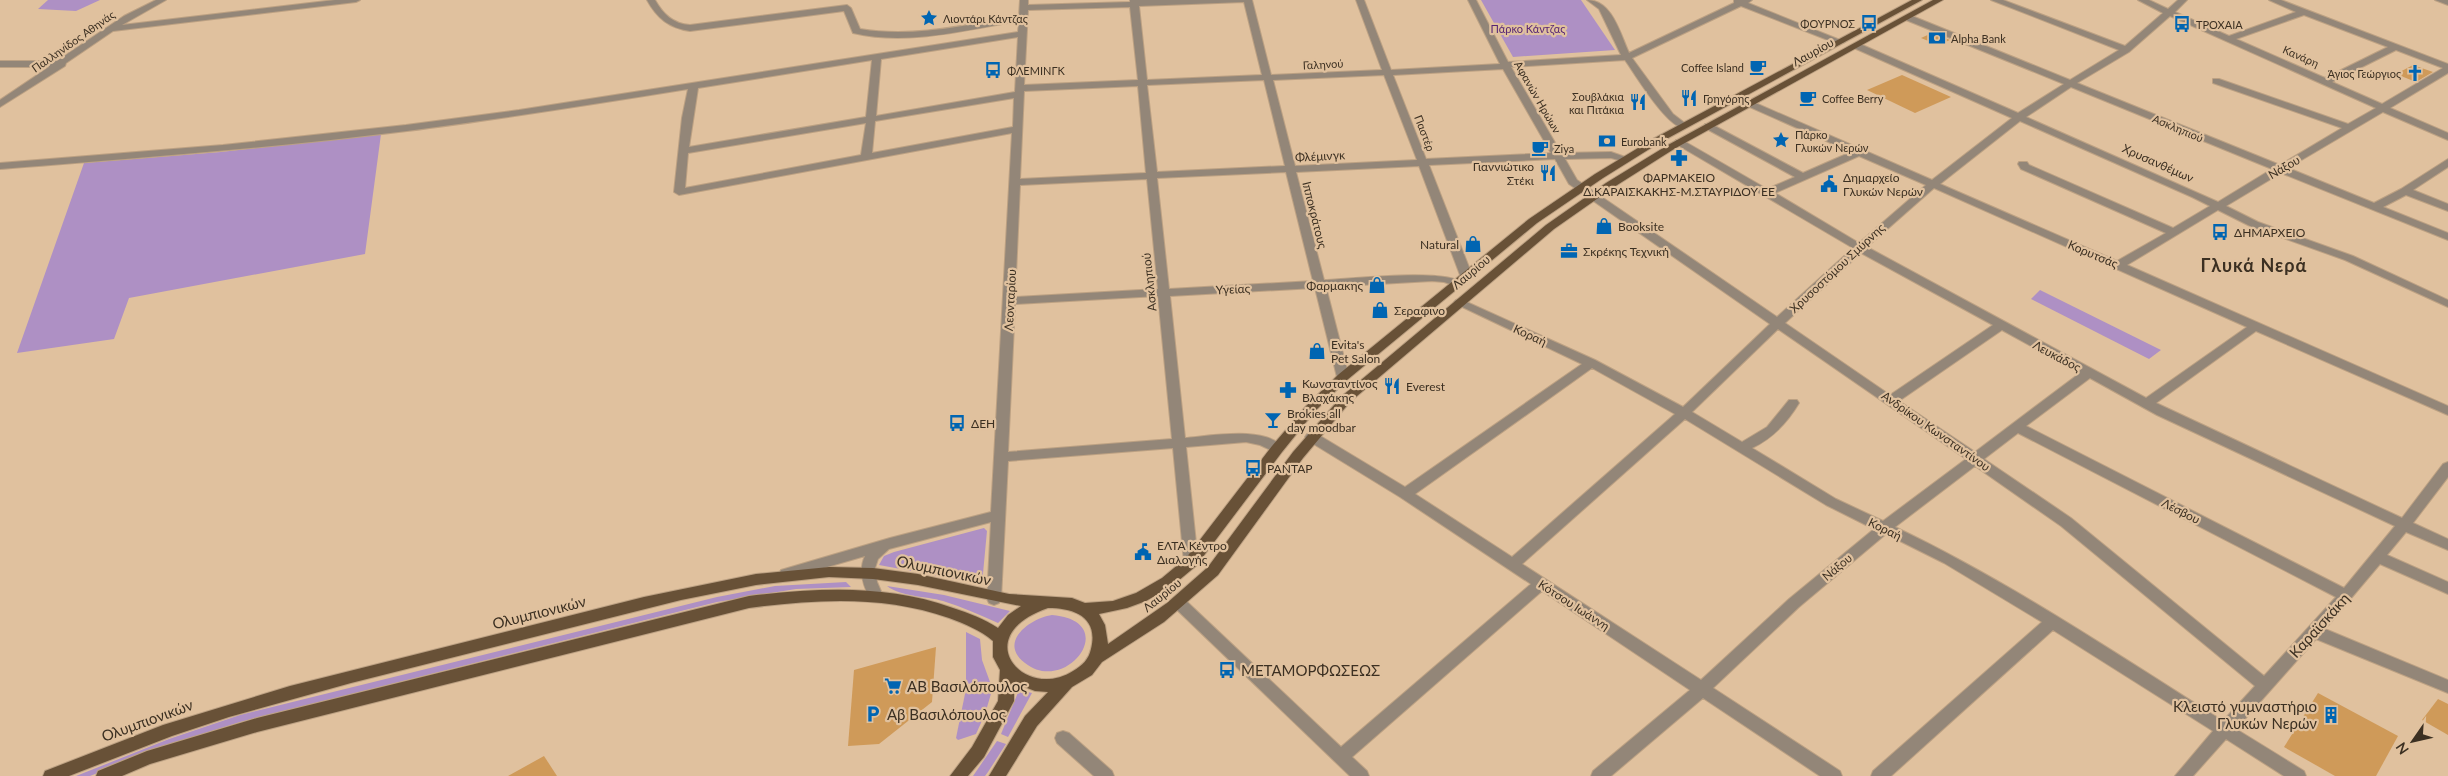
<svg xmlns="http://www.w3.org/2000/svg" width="2448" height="776" viewBox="0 0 2448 776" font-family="Lato,sans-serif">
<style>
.green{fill:#ae90c4}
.building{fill:#cf9a59}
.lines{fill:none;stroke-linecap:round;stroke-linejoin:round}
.minor-casing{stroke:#bca183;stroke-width:2}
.major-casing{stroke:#bca183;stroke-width:2}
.minor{fill:#938678;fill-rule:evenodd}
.major{fill:#685137;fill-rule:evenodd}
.labels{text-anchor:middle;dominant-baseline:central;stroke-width:4.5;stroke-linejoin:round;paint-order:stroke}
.far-poi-label{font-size:11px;fill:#3c3022;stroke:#e0c19e;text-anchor:start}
.far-park-label{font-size:11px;fill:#562574;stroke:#e0c19e}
.far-street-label{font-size:11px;fill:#3c3022;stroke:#e0c19e}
.street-label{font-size:12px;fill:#3c3022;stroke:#e0c19e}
.poi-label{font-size:12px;fill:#3c3022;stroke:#e0c19e;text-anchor:start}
.near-street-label{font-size:15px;fill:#3c3022;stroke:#e0c19e}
.near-poi-label{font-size:15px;fill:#3c3022;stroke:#e0c19e;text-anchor:start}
.district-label{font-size:18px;font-weight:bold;letter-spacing:1px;fill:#3c3022;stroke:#e0c19e}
</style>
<rect width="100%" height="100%" fill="#e0c19e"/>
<!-- green -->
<g class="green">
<polygon points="48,0 100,0 76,11 38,9"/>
<polygon points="1481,0 1581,0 1615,50 1513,57"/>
<polygon points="381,134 365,254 129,298 114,339 17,353 84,163 221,152"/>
<polygon points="2040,290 2161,350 2149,359 2031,299"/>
<polygon points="984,528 987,531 982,584 879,565 884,556 894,552"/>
<polygon points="846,582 851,587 796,589 717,602 240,722 169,745 90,776 76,776 169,739 240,715 717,597 775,586"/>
<path d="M887 586 944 595 1010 611 998 623C980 615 962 607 943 601 926 596 901 597 887 586Z"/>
<path d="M1052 615C1123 621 1066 696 1025 663 997 642 1031 618 1052 615Z"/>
<polygon points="966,632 980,639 982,660 990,682 966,684"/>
<polygon points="993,687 985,714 976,734 958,740 956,738 966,689"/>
<polygon points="1019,690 1032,693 1008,737 1001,734"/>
<polygon points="997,741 1006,744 988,772 985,776 973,776"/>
</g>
<!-- building -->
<g class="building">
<polygon points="1932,33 1950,40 1938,45 1921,38"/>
<polygon points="2413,65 2433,72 2416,82 2396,74"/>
<polygon points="1902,75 1951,97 1915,113 1867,90"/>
<polygon points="936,647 932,702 879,744 848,746 854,670"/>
<polygon points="2318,693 2398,736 2376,776 2335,776 2284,747"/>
<polygon points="2438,699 2448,704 2448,735 2422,720"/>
<polygon points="544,756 557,776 508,776"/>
</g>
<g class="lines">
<!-- minor casing -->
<g class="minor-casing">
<g id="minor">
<polygon points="156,0 166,0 122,25 335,0 360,0 356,2 113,31 66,63 65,66 0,107 0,100 49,67 0,67 0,61 57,61 124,16"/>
<path d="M647 0H655C663 14 673 24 690 25L847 5 851 8 860 29C913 38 966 25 1019 16L1020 0H1028V5L1130 2V0H1252L1271 75 1382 70 1356 0H1364L1391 70 1500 64 1468 0H1476L1508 62 1621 55 1599 9 1587 0C1612 0 1620 33 1629 53L1734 3V0H1752L1748 3 1845 42 1838 44 1741 6 1632 58 1673 114 1686 124V128C1669 131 1635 74 1625 60L1511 67 1561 153 1611 152 1631 159 1626 162 1611 158 1565 159 1577 180 1777 317 1853 248 1676 144V140H1682L1767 189 1795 177 1705 128V124H1711L1803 173 1851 152 1734 100 1732 98 1737 95 1932 180 2012 118 1854 48V44H1860L2018 113 2064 84 1906 20V16H1912L2070 80 2119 50 1991 0H2003L2125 46 2163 13 2138 0H2149L2168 9 2178 0H2187L2175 12 2229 36 2296 12 2269 0H2281L2448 64V73L2390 108 2448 133V140L2383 112 2288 168 2374 203 2401 189 2448 159V167L2413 190 2448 204V211L2406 195 2383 207 2448 233V240L2281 173 2226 206 2258 222 2353 256 2448 300V307L2345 260 2250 226 2218 210 2127 265 2448 406V415L2256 331 2156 403 2402 518 2443 464 2448 462V477L2413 523 2448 539V550L2406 532 2387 555 2448 582V594L2380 564 2325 629 2448 680V693L2316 639 2236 729 2304 771 2306 776H2284L2226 739 2193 776H2175L2213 731 2053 630 1891 776H1871L1873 771 2042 622 1944 563 1886 534 1799 607 1713 688 1840 771 1842 776H1820L1703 698 1611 776H1591L1593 771 1690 690 1542 591 1352 757 1367 771 1369 776H1350L1174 607 1172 603 1174 599 1179 597 1184 599 1341 747 1531 584 1400 497 1307 440 1305 437 1307 434H1317L1405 487 1582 364 1456 304 1454 302 1456 300 1460 299 1595 360 1683 407 1770 324 1569 184 1555 159 1429 165 1472 275 1466 278 1460 275 1419 166 1296 172 1324 280C1349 279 1448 268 1462 283L1456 286 1444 282 1432 281 1326 287 1349 377 1343 381 1337 377 1315 288 1170 296 1185 438C1210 436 1268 425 1284 449L1277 453 1260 445 1246 442 1186 447 1198 562 1196 566H1186L1184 562 1173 448 1008 461 1001 599 999 603 994 605 989 603 987 599 991 522 889 549 878 559 875 568 877 582 883 596 881 600 876 602 871 600C863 586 858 571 865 556L786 579 781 578 779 574 781 570 890 538 991 512 1012 133 679 195 674 192 682 118 688 89C595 104 501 119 407 131 272 148 136 158 0 169V163L223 145 406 125 519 110 1018 32 1019 21C965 30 907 46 853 33L844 11 690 31C669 28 657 18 647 0ZM1244 2 1262 75 1147 80 1139 6ZM1130 7 1138 80 1024 85 1028 10ZM2304 15 2388 47 2325 78 2236 39ZM2170 16 2376 108 2348 124 2219 79H2213V83L2342 128 2280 165 2077 83 2129 52ZM1018 37 1015 92 876 116 881 59ZM2396 50 2443 68 2382 104 2332 82ZM872 60 866 117 689 147 698 88ZM1503 69 1551 153 1426 159 1393 75ZM1384 75 1417 160 1295 166 1273 80ZM1264 80 1285 166 1157 172 1147 85ZM1138 86 1146 173 1020 179 1024 91ZM2071 87 2272 169 2218 202 2026 117ZM1014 98 1013 127 872 153 875 121ZM2020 121 2192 197 2210 206 2173 228 2029 165 2027 162H2019L2018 164 2021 169 2166 233 2117 261 1940 184ZM866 123 861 155 685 188 688 153ZM1859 156 1926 185 1859 243 1775 193ZM1286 172 1313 281 1169 289 1157 178ZM1147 179 1158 289 1015 297 1020 185ZM1934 188 2247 327 2146 398 1867 247ZM1861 253 1993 325 1890 395 1785 323ZM1158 296 1172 439 1008 452 1015 304ZM1778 329 1966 459 1883 521 1836 499 1752 448C1773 438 1787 423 1799 403L1797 400H1789L1767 427 1742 442 1692 412ZM2002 330 2080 373 1975 452 1899 401ZM1592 368 1675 414 1512 557 1415 494ZM2090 378 2157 415 2395 526 2344 588 2026 426ZM1685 419 1826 505 1874 529 1789 599 1701 680 1522 564ZM2018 433 2336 597 2264 676 2071 518 1984 459ZM1975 466 2061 526 2255 686 2223 721C2115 653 2010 582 1895 527Z"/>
<polygon points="2435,0 2448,0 2448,5"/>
<polygon points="1063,731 1069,733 1112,771 1114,776 1094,776 1057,743 1055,738 1057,733"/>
</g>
</g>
<!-- major casing -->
<g class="major-casing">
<path id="major" d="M1912 0H1922L1659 143 1603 178 1537 223 1347 380 1315 411 1282 452 1196 566 1172 586 1146 601 1127 608 1099 614 1105 625 1108 644 1167 603 1208 567 1293 452 1342 396 1546 225 1606 183 1668 145 1933 0H1943L1674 149 1614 187 1554 229 1350 402 1303 458 1218 575 1164 622 1102 662 1092 675 1072 687 1037 726 1006 776H989L1025 716 1048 692 1035 691 1014 683V701L984 757 968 776H950L972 747 998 701 1000 670 993 657V641C980 630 965 624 949 618 884 595 817 599 749 608L257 732 150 764 122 776H96L98 771 147 751 257 718 749 596C818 588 886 584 953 608 969 613 984 619 998 628L1008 615 1021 606 918 585 873 579 829 577 756 585 681 600 351 683 229 717 172 736 69 776H43L45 771 163 725 290 686 644 597 756 574 829 567 873 568 918 574 1009 594 1072 598 1085 603 1113 601 1136 593 1162 578 1186 558 1272 446 1307 405 1339 374 1529 219 1595 174 1653 139ZM1048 608C1074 608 1099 617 1091 649 1089 659 1082 666 1073 671 1024 702 967 636 1048 608Z"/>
</g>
<!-- minor -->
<use href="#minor" class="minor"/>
<!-- major -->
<use href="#major" class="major"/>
</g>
<!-- icons -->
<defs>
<g id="sight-bare" transform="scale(1.35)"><path d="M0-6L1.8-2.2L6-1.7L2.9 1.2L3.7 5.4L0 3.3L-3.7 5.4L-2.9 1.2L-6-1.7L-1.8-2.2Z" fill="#0065b2" stroke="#e0c19e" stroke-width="2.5" paint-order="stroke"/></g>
<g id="bus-bare" transform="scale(1.35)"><path d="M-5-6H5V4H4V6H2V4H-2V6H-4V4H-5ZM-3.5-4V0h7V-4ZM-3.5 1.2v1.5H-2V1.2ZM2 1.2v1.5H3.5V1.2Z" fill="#0065b2" stroke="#e0c19e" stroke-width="2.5" paint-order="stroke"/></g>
<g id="bank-bare" transform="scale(1.35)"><path d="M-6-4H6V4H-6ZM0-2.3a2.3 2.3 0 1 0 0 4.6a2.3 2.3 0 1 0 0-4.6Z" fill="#0065b2" stroke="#e0c19e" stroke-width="2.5" paint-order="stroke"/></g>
<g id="cafe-bare" transform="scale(1.35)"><path d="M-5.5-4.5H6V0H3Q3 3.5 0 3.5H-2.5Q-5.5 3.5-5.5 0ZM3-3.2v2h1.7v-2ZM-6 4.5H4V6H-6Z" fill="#0065b2" stroke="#e0c19e" stroke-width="2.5" paint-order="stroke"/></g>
<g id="church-bare" transform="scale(1.35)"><path d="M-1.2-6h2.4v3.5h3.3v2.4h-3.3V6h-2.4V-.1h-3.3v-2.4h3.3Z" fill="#0065b2" stroke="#e0c19e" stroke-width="2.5" paint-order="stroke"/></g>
<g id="restaurant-bare" transform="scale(1.35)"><path d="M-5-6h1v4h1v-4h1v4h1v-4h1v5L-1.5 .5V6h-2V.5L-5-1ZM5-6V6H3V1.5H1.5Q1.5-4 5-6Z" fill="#0065b2" stroke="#e0c19e" stroke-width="2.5" paint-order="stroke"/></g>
<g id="pharmacy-bare" transform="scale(1.35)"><path d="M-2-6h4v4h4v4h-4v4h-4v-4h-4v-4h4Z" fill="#0065b2" stroke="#e0c19e" stroke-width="2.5" paint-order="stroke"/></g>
<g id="civic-bare" transform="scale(1.35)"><path d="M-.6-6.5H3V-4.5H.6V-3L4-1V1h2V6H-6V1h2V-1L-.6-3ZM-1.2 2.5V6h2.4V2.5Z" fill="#0065b2" stroke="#e0c19e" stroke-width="2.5" paint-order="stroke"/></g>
<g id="shop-bare" transform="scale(1.35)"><path d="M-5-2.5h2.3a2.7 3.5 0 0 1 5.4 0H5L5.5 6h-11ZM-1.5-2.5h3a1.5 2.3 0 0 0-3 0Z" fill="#0065b2" stroke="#e0c19e" stroke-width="2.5" paint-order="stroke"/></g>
<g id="office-bare" transform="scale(1.35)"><path d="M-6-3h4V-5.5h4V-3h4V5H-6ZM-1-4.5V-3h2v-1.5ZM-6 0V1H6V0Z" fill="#0065b2" stroke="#e0c19e" stroke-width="2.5" paint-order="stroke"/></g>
<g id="bar-bare" transform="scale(1.35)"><path d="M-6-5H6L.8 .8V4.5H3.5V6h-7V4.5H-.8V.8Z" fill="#0065b2" stroke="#e0c19e" stroke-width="2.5" paint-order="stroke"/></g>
<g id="supermarket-bare" transform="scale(1.35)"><path d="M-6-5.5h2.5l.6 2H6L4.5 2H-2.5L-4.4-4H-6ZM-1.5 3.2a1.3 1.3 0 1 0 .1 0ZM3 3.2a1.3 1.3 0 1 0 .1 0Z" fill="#0065b2" stroke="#e0c19e" stroke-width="2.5" paint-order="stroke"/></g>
<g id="parking-bare" transform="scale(1.35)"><path d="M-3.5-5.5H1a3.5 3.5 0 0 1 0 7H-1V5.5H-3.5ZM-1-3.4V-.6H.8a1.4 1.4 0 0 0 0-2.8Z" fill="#0065b2" stroke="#e0c19e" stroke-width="2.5" paint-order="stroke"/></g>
<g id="building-bare" transform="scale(1.35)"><path d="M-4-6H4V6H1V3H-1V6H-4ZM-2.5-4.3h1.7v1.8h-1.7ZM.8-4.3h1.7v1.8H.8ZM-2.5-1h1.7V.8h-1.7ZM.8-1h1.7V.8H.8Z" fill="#0065b2" stroke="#e0c19e" stroke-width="2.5" paint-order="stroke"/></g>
</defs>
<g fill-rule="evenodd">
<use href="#sight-bare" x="929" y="18"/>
<use href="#bus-bare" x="1869" y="23"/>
<use href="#bus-bare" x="2182" y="24"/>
<use href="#bank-bare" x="1937" y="38"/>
<use href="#cafe-bare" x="1758" y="67"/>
<use href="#bus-bare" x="993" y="70"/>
<use href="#church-bare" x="2415" y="73"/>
<use href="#restaurant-bare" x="1689" y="98"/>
<use href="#cafe-bare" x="1808" y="98"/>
<use href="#restaurant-bare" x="1638" y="102"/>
<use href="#sight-bare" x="1781" y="140"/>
<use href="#bank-bare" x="1607" y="141"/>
<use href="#cafe-bare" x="1540" y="148"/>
<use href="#pharmacy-bare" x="1679" y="158"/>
<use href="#restaurant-bare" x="1548" y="173"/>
<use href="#civic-bare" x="1829" y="184"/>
<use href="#shop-bare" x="1604" y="226"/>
<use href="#bus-bare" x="2220" y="232"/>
<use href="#shop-bare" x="1473" y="244"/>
<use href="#office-bare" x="1569" y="251"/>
<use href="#shop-bare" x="1377" y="285"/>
<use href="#shop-bare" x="1380" y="310"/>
<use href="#shop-bare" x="1317" y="351"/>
<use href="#restaurant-bare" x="1392" y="386"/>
<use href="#pharmacy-bare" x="1288" y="390"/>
<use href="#bar-bare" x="1273" y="420"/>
<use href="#bus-bare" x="957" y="423"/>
<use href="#bus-bare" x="1253" y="468"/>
<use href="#civic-bare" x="1143" y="552"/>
<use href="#bus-bare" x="1227" y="670"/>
<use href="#supermarket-bare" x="893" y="686"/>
<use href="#parking-bare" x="873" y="714"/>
<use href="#building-bare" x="2331" y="715"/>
</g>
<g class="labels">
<!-- far-poi labels -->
<g class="far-poi-label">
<text x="943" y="18">Λιοντάρι Κάντζας</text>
<text x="1855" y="23" text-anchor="end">ΦΟΥΡΝΟΣ</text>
<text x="2196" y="24">ΤΡΟΧΑΙΑ</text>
<text x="1951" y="38">Alpha Bank</text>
<text x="1744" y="67" text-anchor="end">Coffee Island</text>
<text x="1007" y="70">ΦΛΕΜΙΝΓΚ</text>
<text x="2401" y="73" text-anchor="end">Άγιος Γεώργιος</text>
<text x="1624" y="96" text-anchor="end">Σουβλάκια<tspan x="1624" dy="13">και Πιτάκια</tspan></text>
<text x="1703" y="98">Γρηγόρης</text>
<text x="1822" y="98">Coffee Berry</text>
<text x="1795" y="134">Πάρκο<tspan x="1795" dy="13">Γλυκών Νερών</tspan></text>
<text x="1621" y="141">Eurobank</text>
<text x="1554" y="148">Ziya</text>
</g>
<!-- far-park labels -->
<g class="far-park-label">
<text x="1528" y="28">Πάρκο Κάντζας</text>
</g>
<!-- far-street labels -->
<g class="far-street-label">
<text transform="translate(73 41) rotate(-35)">Παλληνίδος Αθηνάς</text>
<text transform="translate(2301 56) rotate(24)">Κανάρη</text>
<text transform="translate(1323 64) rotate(-3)">Γαληνού</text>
<text transform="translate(1538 97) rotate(60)">Αφανών Ηρώων</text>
<text transform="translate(2178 128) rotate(23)">Ασκληπιού</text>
<text transform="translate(1425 133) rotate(69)">Παστέρ</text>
</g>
<!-- street labels -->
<g class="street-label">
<text transform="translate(1813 52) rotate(-29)">Λαυρίου</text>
<text transform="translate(1320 156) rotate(-3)">Φλέμινγκ</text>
<text transform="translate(2158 163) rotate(24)">Χρυσανθέμων</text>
<text transform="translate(2284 167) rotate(-30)">Νάξου</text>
<text transform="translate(1315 215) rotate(76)">Ιπποκράτους</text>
<text transform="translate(2093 254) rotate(23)">Κορυτσάς</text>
<text transform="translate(1837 268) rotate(-43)">Χρυσοστόμου Σμύρνης</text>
<text transform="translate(1471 272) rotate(-40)">Λαυρίου</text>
<text transform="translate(1149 282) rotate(-96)">Ασκληπιού</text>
<text transform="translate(1233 289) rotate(-3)">Υγείας</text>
<text transform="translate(1010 300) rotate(-87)">Λεονταρίου</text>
<text transform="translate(1530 335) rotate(25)">Κοραή</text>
<text transform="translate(2057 356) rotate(28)">Λευκάδος</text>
<text transform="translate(1936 431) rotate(35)">Ανδρίκου Κωνσταντίνου</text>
<text transform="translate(2181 511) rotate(27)">Λέσβου</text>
<text transform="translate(1885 529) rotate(26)">Κοραή</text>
<text transform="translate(1837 567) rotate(-40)">Νάξου</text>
<text transform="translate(1162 595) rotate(-39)">Λαυρίου</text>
<text transform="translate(1574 605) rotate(33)">Κότσου Ιωάννη</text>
</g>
<!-- poi labels -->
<g class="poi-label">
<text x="1534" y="166" text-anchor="end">Γιαννιώτικο<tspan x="1534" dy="14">Στέκι</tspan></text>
<text x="1679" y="177" text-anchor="middle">ΦΑΡΜΑΚΕΙΟ<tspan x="1679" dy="14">Δ.ΚΑΡΑΙΣΚΑΚΗΣ-Μ.ΣΤΑΥΡΙΔΟΥ ΕΕ</tspan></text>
<text x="1843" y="177">Δημαρχείο<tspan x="1843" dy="14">Γλυκών Νερών</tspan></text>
<text x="1618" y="226">Booksite</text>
<text x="2234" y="232">ΔΗΜΑΡΧΕΙΟ</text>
<text x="1459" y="244" text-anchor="end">Natural</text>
<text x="1583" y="251">Σκρέκης Τεχνική</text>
<text x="1363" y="285" text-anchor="end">Φαρμακης</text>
<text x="1394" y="310">Σεραφινο</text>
<text x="1331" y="344">Evita's<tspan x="1331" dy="14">Pet Salon</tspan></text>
<text x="1302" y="383">Κωνσταντίνος<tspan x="1302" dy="14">Βλαχάκης</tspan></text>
<text x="1406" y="386">Everest</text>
<text x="1287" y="413">Brokies all<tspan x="1287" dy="14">day moodbar</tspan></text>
<text x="971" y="423">ΔΕΗ</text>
<text x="1267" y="468">ΡΑΝΤΑΡ</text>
<text x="1157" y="545">ΕΛΤΑ Κέντρο<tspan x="1157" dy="14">Διαλογής</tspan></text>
</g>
<!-- near-street labels -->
<g class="near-street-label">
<text transform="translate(944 570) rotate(12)">Ολυμπιονικών</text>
<text transform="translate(539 612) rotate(-14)">Ολυμπιονικών</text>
<text transform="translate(2319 625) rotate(-48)">Καραϊσκάκη</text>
<text transform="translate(147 720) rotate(-20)">Ολυμπιονικών</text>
</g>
<!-- near-poi labels -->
<g class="near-poi-label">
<text x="1241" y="670">ΜΕΤΑΜΟΡΦΩΣΕΩΣ</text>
<text x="907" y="686">ΑΒ Βασιλόπουλος</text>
<text x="2317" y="706" text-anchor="end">Κλειστό γυμναστήριο<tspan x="2317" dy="17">Γλυκών Νερών</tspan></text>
<text x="887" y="714">Αβ Βασιλόπουλος</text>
</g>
<!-- district labels -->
<g class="district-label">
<text x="2254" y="265">Γλυκά Νερά</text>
</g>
</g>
<!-- north arrow -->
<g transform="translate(2413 741) rotate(236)" stroke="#e0c19e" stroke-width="4" paint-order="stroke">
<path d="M0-4L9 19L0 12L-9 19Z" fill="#3c3022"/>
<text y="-8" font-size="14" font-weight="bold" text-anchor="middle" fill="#3c3022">N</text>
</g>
</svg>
